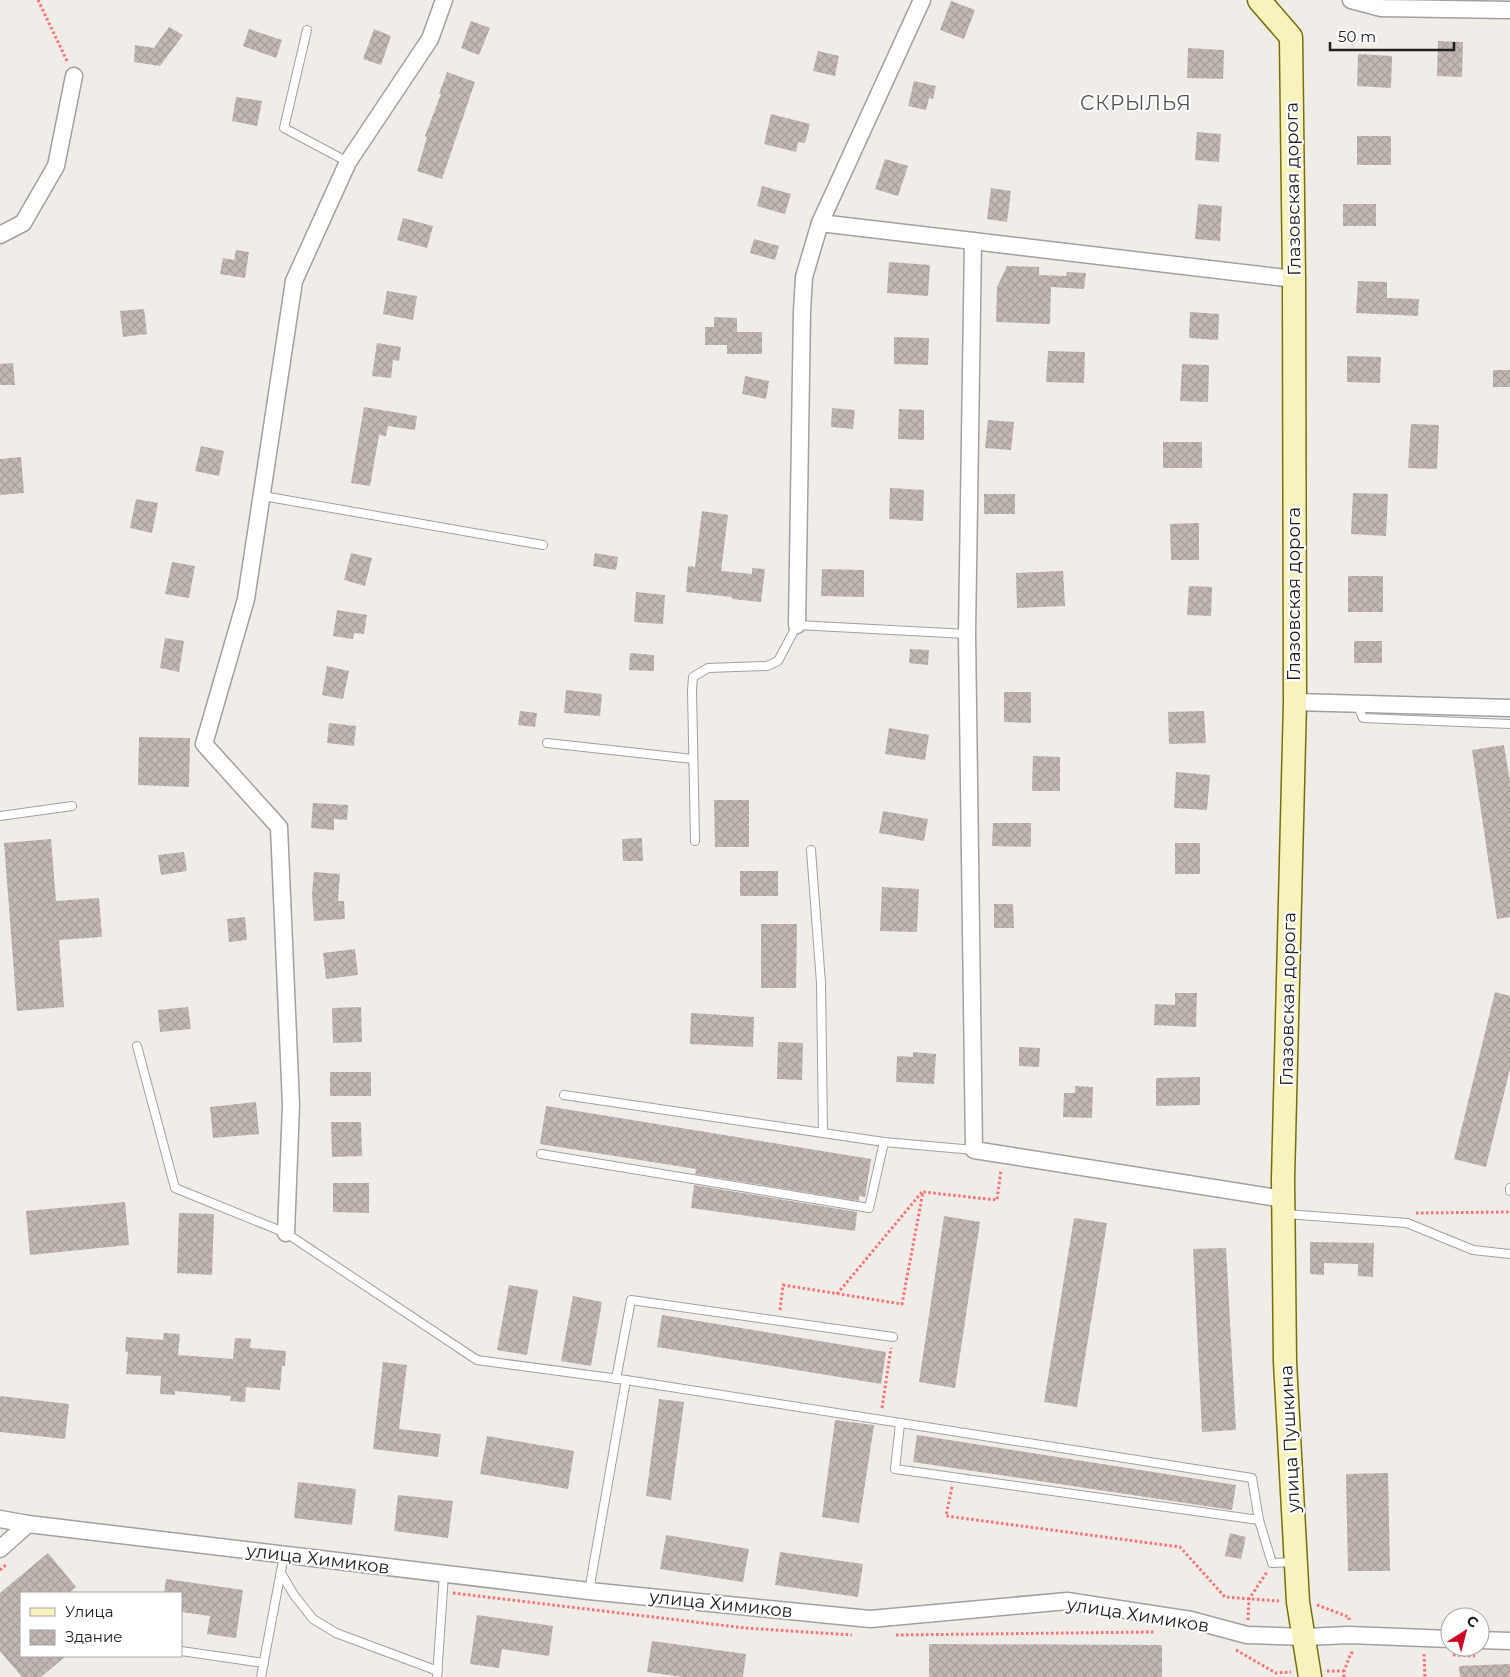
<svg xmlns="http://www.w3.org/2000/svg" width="1510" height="1677" viewBox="0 0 1510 1677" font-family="Montserrat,sans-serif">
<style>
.building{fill:url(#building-cross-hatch)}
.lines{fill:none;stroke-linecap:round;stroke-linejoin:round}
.lane-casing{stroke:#a1a1a1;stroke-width:10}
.street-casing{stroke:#a1a1a1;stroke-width:19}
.secondary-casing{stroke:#777107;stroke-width:25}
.path{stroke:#f77279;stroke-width:3;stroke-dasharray:2.5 2.5;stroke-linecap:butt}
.lane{stroke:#fff;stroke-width:8}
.street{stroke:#fff;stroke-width:16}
.secondary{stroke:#f8f2bd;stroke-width:22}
.labels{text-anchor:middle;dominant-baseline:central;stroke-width:4.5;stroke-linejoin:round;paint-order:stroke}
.street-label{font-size:18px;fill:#202020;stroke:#fff}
.quarter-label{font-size:20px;letter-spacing:1px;fill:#535353;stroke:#fff}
</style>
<defs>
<pattern id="building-cross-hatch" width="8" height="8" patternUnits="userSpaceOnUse" patternTransform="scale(1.25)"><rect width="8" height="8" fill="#c1b7b3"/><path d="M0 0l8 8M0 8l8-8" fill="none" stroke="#a69d9a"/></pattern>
</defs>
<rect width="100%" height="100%" fill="#f0ece7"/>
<!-- building -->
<g class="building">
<polygon points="951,1 975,10 964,39 940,30"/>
<polygon points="471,21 490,28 479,55 461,48"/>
<polygon points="169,27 183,35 160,66 134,62 135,45 154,48"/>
<polygon points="249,29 282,40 276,58 243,46"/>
<polygon points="374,29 391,36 381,65 363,59"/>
<polygon points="1438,41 1463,42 1462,77 1437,76"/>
<polygon points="1188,48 1224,50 1223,79 1187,78"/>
<polygon points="818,51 839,56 835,76 813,71"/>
<polygon points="1358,54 1392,56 1391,88 1357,86"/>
<polygon points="447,72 475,82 442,179 417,171 427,137 425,136 441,94 439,94"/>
<polygon points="914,81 936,86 933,99 929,98 926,110 908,106"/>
<polygon points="236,97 262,101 257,126 232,121"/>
<polygon points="771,114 810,124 805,143 798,142 796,152 764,144"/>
<polygon points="1197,132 1221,134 1219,162 1195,160"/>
<rect x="1357" y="136" width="34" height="29"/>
<polygon points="885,159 908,166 898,196 875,189"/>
<polygon points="762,186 791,194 785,214 757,206"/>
<polygon points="991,188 1011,191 1007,222 987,219"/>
<polygon points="1198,204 1222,206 1220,241 1195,239"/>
<rect x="1343" y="204" width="33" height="22"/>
<polygon points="403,218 433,226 427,248 397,240"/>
<polygon points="754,239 779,246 775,260 750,253"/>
<polygon points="236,250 249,252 245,278 220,274 223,258 234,260"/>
<polygon points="889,262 930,265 928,296 887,293"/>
<polygon points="1007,266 1039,267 1039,275 1066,276 1067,272 1086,273 1084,289 1051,287 1050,324 996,322 997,287"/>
<polygon points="1358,281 1387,282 1387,298 1419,299 1418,316 1356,313"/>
<polygon points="387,291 417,296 413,320 383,314"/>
<polygon points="144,309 147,334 123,337 120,311"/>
<polygon points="1190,312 1219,314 1218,340 1189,338"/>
<polygon points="714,317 737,318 737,332 762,332 762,354 727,354 727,345 705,345 705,327 714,327"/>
<polygon points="894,337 929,338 928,365 894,364"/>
<polygon points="377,343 401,347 399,361 393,360 391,378 372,376"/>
<polygon points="1048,351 1085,352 1084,383 1046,382"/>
<polygon points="1347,356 1381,357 1380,383 1347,382"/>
<polygon points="13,363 15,385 0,385 0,364"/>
<polygon points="1182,364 1209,365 1208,402 1180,401"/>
<rect x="1493" y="370" width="17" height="17"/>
<polygon points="745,376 769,381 766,399 742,394"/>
<polygon points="364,407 417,416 415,430 388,426 386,436 379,435 370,486 351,483"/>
<polygon points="832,408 855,410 853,429 831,427"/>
<polygon points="899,409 924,410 924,440 898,439"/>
<polygon points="988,420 1014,422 1011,450 985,448"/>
<polygon points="1411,424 1439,425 1437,469 1408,468"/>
<rect x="1163" y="442" width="39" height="26"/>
<polygon points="201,446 224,451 219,476 195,471"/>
<polygon points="21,457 24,493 0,495 0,459"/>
<polygon points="890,488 924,490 923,521 889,519"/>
<polygon points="1353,493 1388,494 1386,536 1351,534"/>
<rect x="984" y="494" width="31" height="20"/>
<polygon points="136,499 158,503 152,533 130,528"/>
<polygon points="702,511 728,515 721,571 752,574 752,568 765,569 761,602 732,599 732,597 686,592 688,566 695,567"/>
<polygon points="1199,523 1199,560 1171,560 1170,524"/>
<polygon points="351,553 372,558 365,586 344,580"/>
<polygon points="595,553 618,557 616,570 593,566"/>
<polygon points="172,562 195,566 189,598 165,594"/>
<polygon points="822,569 864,570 864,597 821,596"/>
<polygon points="1063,571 1065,606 1017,608 1016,573"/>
<rect x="1348" y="576" width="35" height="36"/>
<polygon points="1189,586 1212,587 1211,616 1187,615"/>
<polygon points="636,592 665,595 663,624 634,622"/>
<polygon points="337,610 367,615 364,634 354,633 353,639 333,636"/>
<polygon points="165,638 184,641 179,672 160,668"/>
<rect x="1354" y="641" width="28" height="22"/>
<polygon points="910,649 929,650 928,665 909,663"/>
<polygon points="630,653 654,655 654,671 629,670"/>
<polygon points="327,666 349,671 343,699 322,695"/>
<polygon points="566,690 602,694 600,716 564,713"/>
<polygon points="1004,692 1031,692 1031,723 1004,722"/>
<polygon points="520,711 537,713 535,727 518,725"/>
<polygon points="1204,711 1206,743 1169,744 1168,712"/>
<polygon points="329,723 356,726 354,746 327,743"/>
<polygon points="889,728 929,735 925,760 885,754"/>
<polygon points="139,737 190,738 189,787 138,785"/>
<polygon points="1504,745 1510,782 1510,917 1497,919 1472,750"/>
<polygon points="1033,756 1060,757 1060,791 1032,791"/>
<polygon points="1176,772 1210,775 1207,810 1174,808"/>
<polygon points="714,800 749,800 749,847 715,847"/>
<polygon points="313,803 348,805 347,820 334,819 334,830 311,828"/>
<polygon points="883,811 928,819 924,841 879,833"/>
<polygon points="993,823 1031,823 1031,847 992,846"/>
<polygon points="642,838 643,861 623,861 622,839"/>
<polygon points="51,839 56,901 99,898 102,937 59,940 64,1007 17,1011 4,843"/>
<rect x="1175" y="843" width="25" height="31"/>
<polygon points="184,852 187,871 161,875 158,855"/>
<rect x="740" y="871" width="38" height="25"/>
<polygon points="314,872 340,874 338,901 344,901 345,919 314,921 312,894"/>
<polygon points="882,887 919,889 917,932 880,931"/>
<polygon points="994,904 1013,904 1014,928 994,928"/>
<polygon points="245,917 247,940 229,942 227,919"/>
<polygon points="761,924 797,924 796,988 761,988"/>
<polygon points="355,949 358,975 326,979 323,953"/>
<polygon points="1495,992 1510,996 1510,1069 1486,1167 1454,1159"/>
<polygon points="1175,993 1197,993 1196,1027 1154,1025 1155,1004 1175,1005"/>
<polygon points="188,1007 191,1029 160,1032 158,1010"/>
<polygon points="361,1007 362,1042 333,1043 332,1008"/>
<polygon points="691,1013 754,1017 753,1047 690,1044"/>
<polygon points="778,1042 803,1043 802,1080 777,1079"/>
<polygon points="1019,1047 1040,1048 1039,1067 1019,1066"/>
<polygon points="913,1052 936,1054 934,1084 896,1082 897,1056 913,1057"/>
<rect x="330" y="1072" width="41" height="24"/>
<polygon points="1200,1077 1200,1105 1156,1106 1156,1078"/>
<polygon points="1075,1086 1093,1087 1092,1118 1063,1117 1064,1093 1075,1093"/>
<polygon points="256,1102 259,1134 213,1138 210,1107"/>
<polygon points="546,1106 871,1159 865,1197 859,1196 859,1201 695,1174 696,1169 540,1144"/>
<polygon points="331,1122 361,1122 362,1156 332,1157"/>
<polygon points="333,1183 369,1183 369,1213 333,1212"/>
<polygon points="694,1185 857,1212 855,1231 691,1208"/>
<polygon points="125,1202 129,1245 30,1255 26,1211"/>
<polygon points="179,1213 214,1214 212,1275 177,1273"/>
<polygon points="944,1216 980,1222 955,1388 919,1382"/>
<polygon points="1074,1218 1107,1223 1077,1407 1044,1402"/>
<polygon points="1310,1242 1374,1243 1373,1277 1358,1276 1358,1264 1324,1263 1324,1275 1310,1274"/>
<polygon points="1226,1248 1236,1430 1202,1432 1193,1249"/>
<polygon points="509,1285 538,1290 527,1355 497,1350"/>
<polygon points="573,1296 602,1302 591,1366 561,1361"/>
<polygon points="662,1315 886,1352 881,1384 657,1347"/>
<polygon points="164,1333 180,1334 178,1355 233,1359 235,1338 251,1339 250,1348 286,1351 285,1366 282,1366 280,1390 246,1387 245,1402 230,1401 231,1396 175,1391 175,1395 160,1394 161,1376 126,1374 128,1352 125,1351 126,1337 163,1340"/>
<polygon points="383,1362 407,1365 399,1429 441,1434 438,1457 373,1449"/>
<polygon points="0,1396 69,1404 65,1439 0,1432"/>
<polygon points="659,1399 684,1402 671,1500 646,1496"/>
<polygon points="835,1420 874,1425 859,1523 822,1517"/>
<polygon points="917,1435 1236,1485 1232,1510 913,1462"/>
<polygon points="487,1436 574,1451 568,1489 480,1474"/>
<polygon points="1388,1473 1390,1571 1348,1571 1346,1474"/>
<polygon points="298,1482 356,1489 352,1525 294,1518"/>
<polygon points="398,1495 453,1501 448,1538 394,1531"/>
<polygon points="1230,1533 1246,1537 1241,1559 1225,1556"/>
<polygon points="666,1535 749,1549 743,1582 660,1569"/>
<polygon points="780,1552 863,1564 858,1597 775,1585"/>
<polygon points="48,1553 76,1587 69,1593 21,1593 21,1656 66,1656 41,1677 22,1677 0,1651 0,1593"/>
<polygon points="166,1579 243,1590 236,1638 207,1634 210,1616 181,1612 181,1593 164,1593"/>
<polygon points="477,1615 553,1626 549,1656 502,1649 499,1668 470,1664"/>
<polygon points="652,1641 746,1654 743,1677 682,1677 647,1672"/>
<polygon points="929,1644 1162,1645 1162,1677 929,1677"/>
<polygon points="1510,1664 1510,1677 1460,1677 1459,1666"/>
</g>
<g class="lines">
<!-- lane casing -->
<g class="lane-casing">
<g id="lane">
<polyline points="307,30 284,128 348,162"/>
<polyline points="263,496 543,545"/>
<polyline points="1357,704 1363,718 1510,724"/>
<polyline points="547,743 693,759"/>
<polyline points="0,816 72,806"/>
<polyline points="695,841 692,690 693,677 708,668 767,666 778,661 797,625 967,634"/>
<polyline points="811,850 821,983 823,1133"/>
<polyline points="137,1046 175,1188 286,1233 477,1360 626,1380"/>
<polyline points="564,1095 884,1142 974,1150"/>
<polyline points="541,1154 869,1208 884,1142"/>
<polyline points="1510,1188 1510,1191"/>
<polyline points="1286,1214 1407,1223 1473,1250 1510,1254"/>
<polyline points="616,1379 631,1300 893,1337"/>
<polyline points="900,1424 895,1469 1259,1520"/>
<polyline points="281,1573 294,1595 313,1619 336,1633 438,1671"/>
<polyline points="589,1591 626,1380 1252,1478 1259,1520 1272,1563 1294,1562"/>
<polyline points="181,1651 264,1663"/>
<polyline points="261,1677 284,1555"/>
<polyline points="437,1677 444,1574"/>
</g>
</g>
<!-- street casing -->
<g class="street-casing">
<g id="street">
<polyline points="1351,0 1381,8 1510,10"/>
<polyline points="820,223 973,241 967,634 974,1150 1284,1199"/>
<polyline points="0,235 23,223 56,166 74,76"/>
<polyline points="973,241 1294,279"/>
<polyline points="797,625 802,311 804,277 820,223 922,0"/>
<polyline points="1295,702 1510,708"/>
<polyline points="286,1233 291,1105 279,827 204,744 246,599 294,281 348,162 430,39 444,0"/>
<polyline points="0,1519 28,1524 589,1591 870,1619 1067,1601 1191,1620 1247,1635 1305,1637 1349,1635 1450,1639"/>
<polyline points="0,1549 28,1524"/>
<polyline points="1480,1640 1510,1641"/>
</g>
</g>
<!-- secondary casing -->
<g class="secondary-casing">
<polyline id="secondary" points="1259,0 1291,37 1294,279 1295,702 1283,1179 1285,1362 1298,1602 1310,1677"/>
</g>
<!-- path -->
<g class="path">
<polyline points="38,0 68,63"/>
<polyline points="1416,1213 1510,1212"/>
<polyline points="837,1294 922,1192"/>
<polyline points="780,1310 783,1285 902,1304 923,1192 997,1200 1001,1170"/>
<polyline points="882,1408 891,1348"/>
<polyline points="952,1487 946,1516 1180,1547 1225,1597 1279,1601"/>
<polyline points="0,1570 7,1564"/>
<polyline points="453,1593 745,1628 852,1635"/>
<polyline points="1317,1605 1349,1617 1349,1620"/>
<polyline points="1248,1620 1249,1599 1267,1572"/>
<polyline points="896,1635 1154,1632"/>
<polyline points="1236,1650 1276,1673 1291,1672"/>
<polyline points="1424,1654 1425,1677"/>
<polyline points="1453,1655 1475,1656"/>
<polyline points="1327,1671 1344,1671"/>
<polyline points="1344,1677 1344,1671 1351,1653 1355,1653"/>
</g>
<!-- lane -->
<use href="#lane" class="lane"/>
<!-- street -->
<use href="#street" class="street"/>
<!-- secondary -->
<use href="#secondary" class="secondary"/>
</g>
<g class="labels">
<!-- street labels -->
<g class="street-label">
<text transform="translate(1293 189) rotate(-91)">Глазовская дорога</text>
<text transform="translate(1294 594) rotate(-90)">Глазовская дорога</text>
<text transform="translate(1288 999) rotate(-89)">Глазовская дорога</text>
<text transform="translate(1290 1439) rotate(-93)">улица Пушкина</text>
<text transform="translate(318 1559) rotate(7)">улица Химиков</text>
<text transform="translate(721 1604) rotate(6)">улица Химиков</text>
<text transform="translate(1138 1615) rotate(9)">улица Химиков</text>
</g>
<!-- quarter labels -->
<g class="quarter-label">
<text x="1136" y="103">СКРЫЛЬЯ</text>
</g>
</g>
<!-- legend -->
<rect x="20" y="1592" width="162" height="65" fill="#ffffff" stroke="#a6a6a6"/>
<rect x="30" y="1608" width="25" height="8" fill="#f8f2bd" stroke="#a6a6a6"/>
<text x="65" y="1617" font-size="15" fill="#202020">Улица</text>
<rect x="30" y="1630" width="25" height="15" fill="url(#building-cross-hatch)" stroke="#a6a6a6"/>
<text x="65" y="1642" font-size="15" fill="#202020">Здание</text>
<!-- north arrow -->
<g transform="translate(1465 1632) rotate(36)"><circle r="24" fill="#ffffff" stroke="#a6a6a6"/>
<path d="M0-4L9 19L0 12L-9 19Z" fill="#cc0525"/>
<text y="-8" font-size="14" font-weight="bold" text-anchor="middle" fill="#202020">С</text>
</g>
<!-- scale -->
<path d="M1330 42v8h124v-8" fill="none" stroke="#202020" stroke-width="2.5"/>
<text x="1338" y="42" font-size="15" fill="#202020" stroke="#ffffff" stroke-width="4" paint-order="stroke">50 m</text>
</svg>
